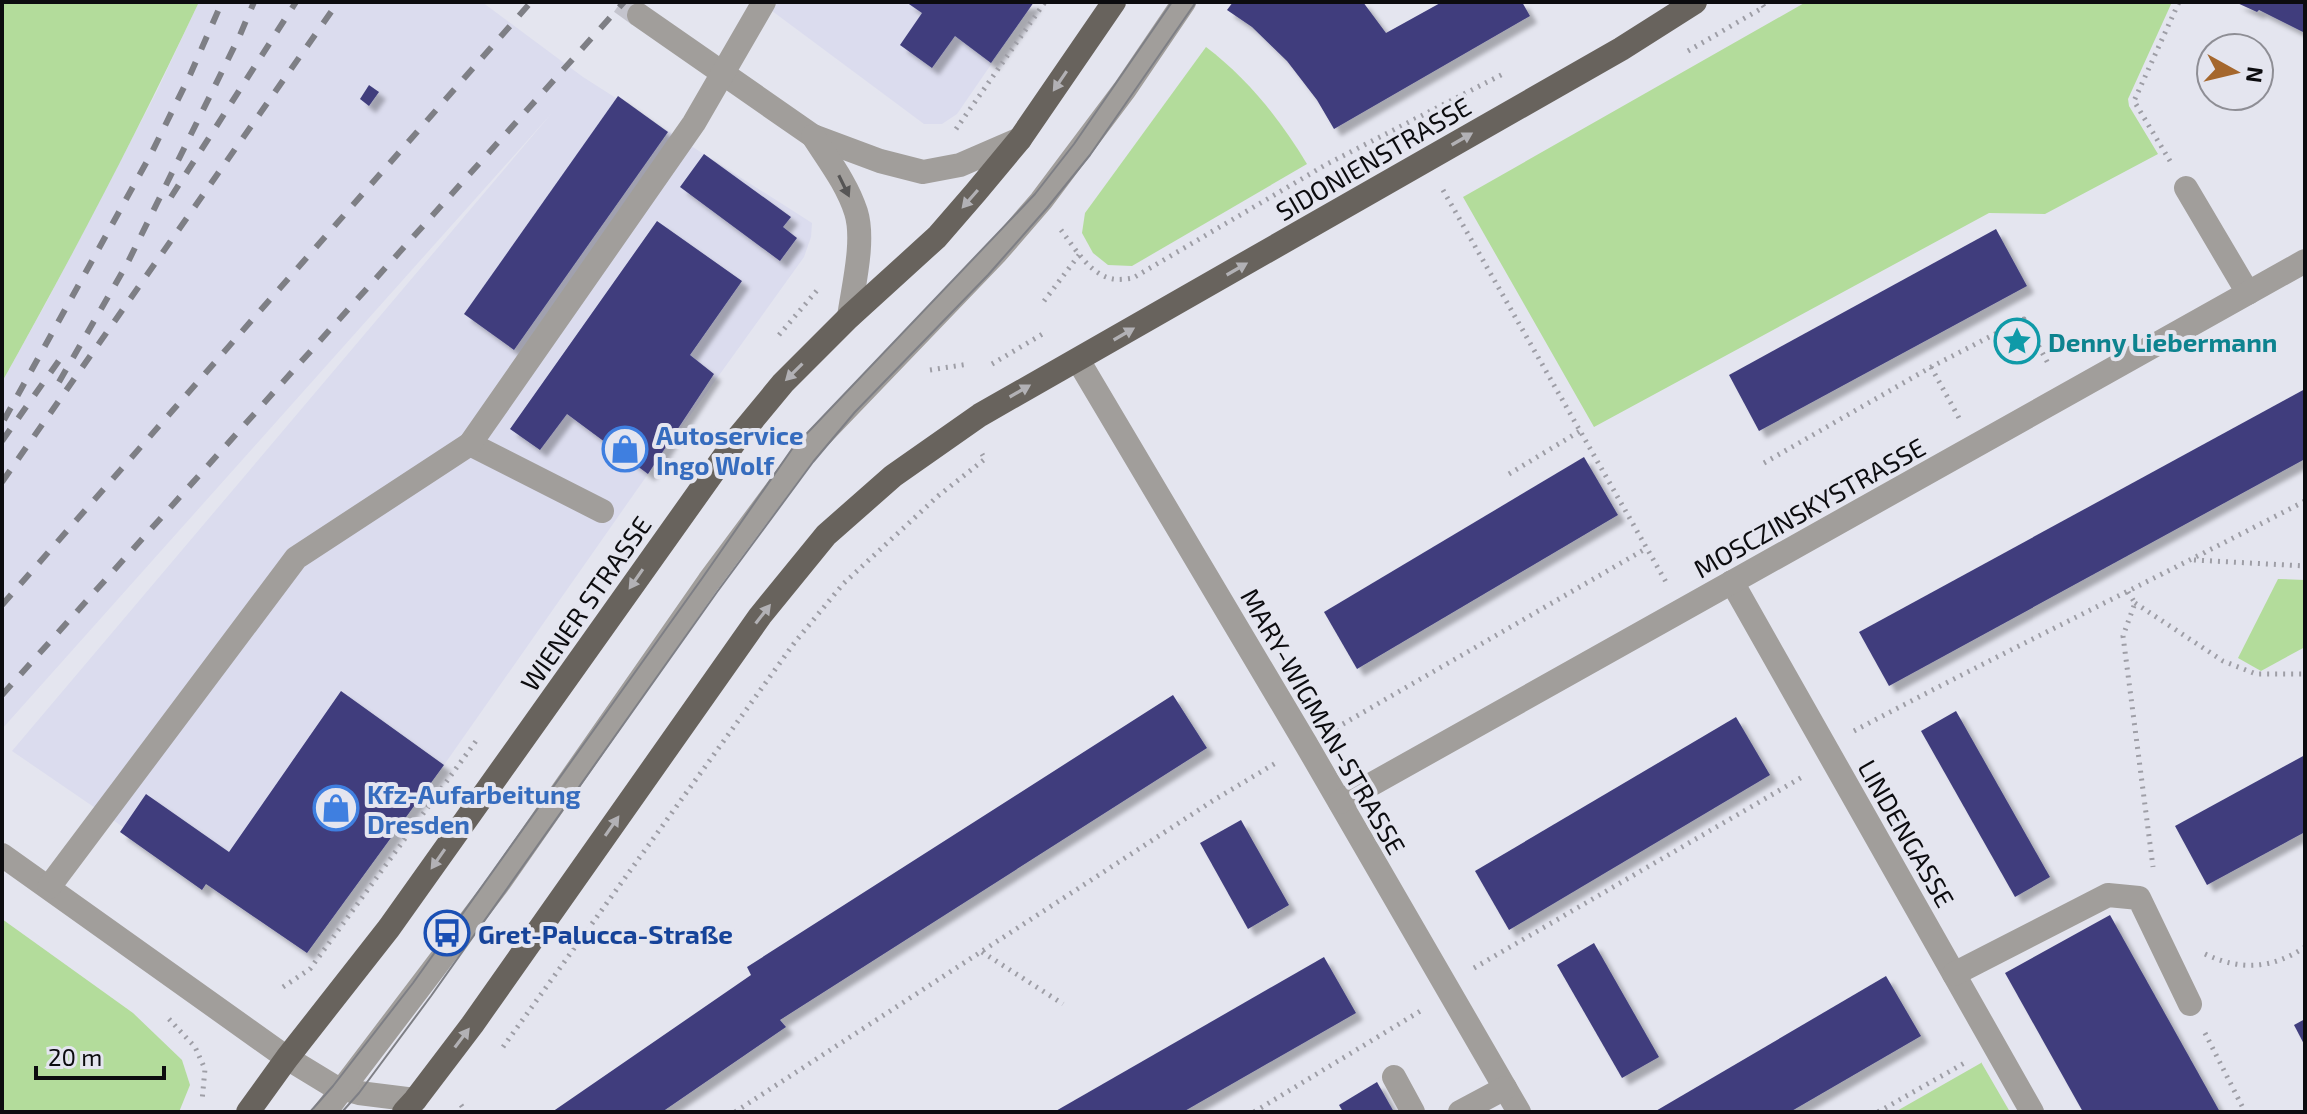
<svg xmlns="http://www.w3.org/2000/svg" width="2307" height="1114" viewBox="0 0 2307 1114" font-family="'Exo 2',sans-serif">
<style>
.built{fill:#dbdcee}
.green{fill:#b3dc9b}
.building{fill:#403e7d;filter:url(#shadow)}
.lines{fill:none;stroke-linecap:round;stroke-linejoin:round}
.minor-tunnel{stroke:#c4c4cd;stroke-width:24;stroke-dasharray:24 12;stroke-linecap:butt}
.path{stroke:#9e9ea6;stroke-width:5;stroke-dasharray:2 6;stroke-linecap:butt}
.minor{stroke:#a19e9b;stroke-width:24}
.major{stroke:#68635d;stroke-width:24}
.tram{stroke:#7e7f85;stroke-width:2}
.rail{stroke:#7e7f85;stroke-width:6;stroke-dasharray:14 14;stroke-linecap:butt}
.oneway{fill:#b2b1b5}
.oneway2{fill:#565555}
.labels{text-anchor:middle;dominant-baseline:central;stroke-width:8;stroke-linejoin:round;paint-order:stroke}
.street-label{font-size:26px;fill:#0c0c0f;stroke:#e4e5ef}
.culture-label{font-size:26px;font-weight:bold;fill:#0d838f;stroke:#e4e5ef;text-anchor:start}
.shop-label{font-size:26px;font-weight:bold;fill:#366cbe;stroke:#e4e5ef;text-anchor:start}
.transit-label{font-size:26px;font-weight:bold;fill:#164399;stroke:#e4e5ef;text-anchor:start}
</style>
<defs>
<filter id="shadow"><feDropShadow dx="7" dy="7" stdDeviation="2" flood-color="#0004"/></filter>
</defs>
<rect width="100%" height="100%" fill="#e4e5ef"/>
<!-- built -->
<g class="built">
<polygon points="199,2 482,2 583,77 812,223 811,237 804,257 648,474 444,765 307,953 12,751 551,114 2,729 2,382 46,303 157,91"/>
<polygon points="760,2 1034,2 957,114 942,124 924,124"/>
</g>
<!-- green -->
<g class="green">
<path d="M2 2H199C138 131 72 257 2 382Z"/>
<polygon points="1806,2 2172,2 2128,99 2129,106 2158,154 2045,214 1989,213 1594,427 1463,197"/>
<path d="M1206 47C1248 79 1280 119 1307 164L1132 266 1108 265 1093 253 1082 233 1085 213Z"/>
<polygon points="2278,579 2305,580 2305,647 2261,671 2238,658"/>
<polygon points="2,919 133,1013 182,1060 190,1085 179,1112 2,1112"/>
<polygon points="1981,1062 2010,1112 1895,1112 1981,1063"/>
</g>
<!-- building -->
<g class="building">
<polygon points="906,2 1034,2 991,63 955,36 932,68 900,45 922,13"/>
<polygon points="1233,2 1363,2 1386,33 1442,2 1522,2 1530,16 1334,129 1317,100 1287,61 1252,27 1227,10"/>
<polygon points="2235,2 2305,2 2305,33 2259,10 2257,12"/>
<polygon points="369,85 379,92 369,106 360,99"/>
<polygon points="618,96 668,132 514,350 464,314"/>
<polygon points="704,154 791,217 783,227 797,238 780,261 680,187"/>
<polygon points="657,221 742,281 690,355 714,374 648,474 567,414 540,450 510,429"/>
<polygon points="1996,229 2027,286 1759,431 1729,375"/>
<polygon points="2305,389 2305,459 1889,686 1859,632"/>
<polygon points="1584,457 1618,515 1357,669 1324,612"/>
<polygon points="341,691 444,765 307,953 206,884 202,890 120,832 146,794 229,852"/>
<polygon points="1173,695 1207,748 780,1020 786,1027 662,1112 552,1112 751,975 747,967"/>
<polygon points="1956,711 2050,877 2015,897 1921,731"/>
<polygon points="1736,717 1770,775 1509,930 1475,871"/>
<polygon points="2305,755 2305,832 2207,885 2175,826"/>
<polygon points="1241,820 1289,905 1248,929 1200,843"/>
<polygon points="2110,915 2220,1112 2083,1112 2005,973"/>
<polygon points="1594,943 1659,1057 1622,1078 1557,965"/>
<polygon points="1324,957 1356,1013 1183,1112 1054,1112"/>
<polygon points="1886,976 1921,1036 1790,1112 1654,1112"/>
<polygon points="2305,1019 2305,1046 2294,1025"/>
<polygon points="1377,1082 1394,1112 1343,1112 1339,1105"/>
</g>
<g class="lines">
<!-- minor-tunnel -->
<polyline class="minor-tunnel" points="621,2 639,15"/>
<!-- path -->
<g class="path">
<polyline points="1688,51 1764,7 1761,2"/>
<polyline points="956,129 1045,2"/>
<polyline points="2170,161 2134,101 2179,2"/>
<polyline points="1443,190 1666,582"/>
<path d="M1061 230C1074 247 1090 275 1113 279 1119 280 1127 279 1133 278L1327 164 1505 73"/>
<polyline points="1044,301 1079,255"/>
<polyline points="779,335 819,288"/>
<polyline points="992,364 1046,332"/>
<polyline points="1931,367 1959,418"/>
<polyline points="930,370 969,364"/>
<polyline points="1764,463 1931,367 2024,319 2050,367"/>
<polyline points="1509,474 1580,431"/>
<polyline points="2194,560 2305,566"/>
<polyline points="2128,592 2135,603 2123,636 2153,867"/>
<polyline points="2135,603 2223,661 2256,674 2305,674"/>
<polyline points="1336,728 1647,548"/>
<path d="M1854 731C2003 652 2155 579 2305 501"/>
<polyline points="982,952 1063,1004"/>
<path d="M2205 954C2241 971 2272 969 2305 947"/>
<polyline points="1474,968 1804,776"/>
<polyline points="283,987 310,969 476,741"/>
<polyline points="169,1019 195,1047 205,1069 202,1101"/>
<polyline points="2205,1033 2245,1112"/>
<polyline points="503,1047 795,642 843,584 938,496 985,459 982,454"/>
<polyline points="461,1105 466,1112"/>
<polyline points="735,1112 1214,800 1279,761"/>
<polyline points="1254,1112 1422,1010"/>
<polyline points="1878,1112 1968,1061"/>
</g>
<!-- minor -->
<g class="minor">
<polyline points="639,15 813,136 880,161 923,172 960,165 1020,139"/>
<path d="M813 136C829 161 847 184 856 212 865 241 853 287 849 317"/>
<polyline points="2186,188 2248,293"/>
<polyline points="1078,360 1306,744 1519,1112"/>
<polyline points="470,444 602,511"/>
<polyline points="1732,582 2032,1112"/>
<polyline points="1340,802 2305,261"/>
<polyline points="2,855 287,1058 333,1086 359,1093 415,1100"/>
<polyline points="49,887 296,558 470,444 694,123 764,2"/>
<polyline points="1954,974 2108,895 2139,898 2190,1004"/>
<polyline points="1394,1077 1413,1112"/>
<polyline points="325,1112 498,884 709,581 804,453 996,253 1041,201 1125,89 1184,2"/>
<polyline points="1460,1112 1505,1088"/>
</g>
<!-- major -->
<g class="major">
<polyline points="248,1112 287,1058 389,928 736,440 783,383 849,317 937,237 976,192 1020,139 1114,2"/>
<polyline points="404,1112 415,1100 472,1025 760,616 826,535 893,476 980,415 1621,49 1695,2"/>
</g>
<!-- tram -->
<g class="tram">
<polyline points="310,1112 333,1086 413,983 703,577 792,449 1035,194 1074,144 1172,2"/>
<polyline points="342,1112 359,1093 431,996 717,592 813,462 855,412 988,275 1047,208 1090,155 1196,2"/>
</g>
<!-- rail -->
<g class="rail">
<polyline points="171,197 296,2"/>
<polyline points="59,382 127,264 240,35 254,2"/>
<polyline points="4,420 151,154 190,75 222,2"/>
<polyline points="2,441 65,352"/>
<polyline points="2,482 338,2"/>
<polyline points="2,605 531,2"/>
<polyline points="2,695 624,2"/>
</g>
</g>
<!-- one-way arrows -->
<defs><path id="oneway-solid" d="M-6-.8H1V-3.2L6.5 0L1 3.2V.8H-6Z" transform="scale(2)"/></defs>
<g class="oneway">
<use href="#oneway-solid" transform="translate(1060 81) rotate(124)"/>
<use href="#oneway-solid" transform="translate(1462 139) rotate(-30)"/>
<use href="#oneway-solid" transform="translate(970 199) rotate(131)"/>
<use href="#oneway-solid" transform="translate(1237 269) rotate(-30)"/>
<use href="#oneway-solid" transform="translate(1124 334) rotate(-30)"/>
<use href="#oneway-solid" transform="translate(794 372) rotate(135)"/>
<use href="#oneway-solid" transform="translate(1020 391) rotate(-30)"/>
<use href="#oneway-solid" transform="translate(636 579) rotate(125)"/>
<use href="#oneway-solid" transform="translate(763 614) rotate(-52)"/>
<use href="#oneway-solid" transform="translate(612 826) rotate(-55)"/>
<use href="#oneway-solid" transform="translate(438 859) rotate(125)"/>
<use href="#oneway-solid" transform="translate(462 1038) rotate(-53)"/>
</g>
<use class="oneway2" href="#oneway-solid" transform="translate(844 186) rotate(64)"/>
<!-- icons -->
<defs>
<g id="sight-ring" transform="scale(2.3)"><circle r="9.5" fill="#e4e5ef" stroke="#0f9aa8" stroke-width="1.5"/><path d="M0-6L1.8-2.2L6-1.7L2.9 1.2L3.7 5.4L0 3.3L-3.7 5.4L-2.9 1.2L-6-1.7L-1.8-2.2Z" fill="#0f9aa8"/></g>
<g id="shop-ring" transform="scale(2.3)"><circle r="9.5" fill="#e4e5ef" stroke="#3f7fe0" stroke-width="1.5"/><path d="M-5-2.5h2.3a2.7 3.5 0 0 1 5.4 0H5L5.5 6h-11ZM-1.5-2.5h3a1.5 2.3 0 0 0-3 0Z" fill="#3f7fe0"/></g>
<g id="bus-ring" transform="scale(2.3)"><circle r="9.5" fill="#e4e5ef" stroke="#1a4fb4" stroke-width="1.5"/><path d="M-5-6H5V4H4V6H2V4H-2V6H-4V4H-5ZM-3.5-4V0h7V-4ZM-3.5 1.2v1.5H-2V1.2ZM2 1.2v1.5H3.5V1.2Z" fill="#1a4fb4"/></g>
</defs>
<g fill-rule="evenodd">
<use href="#sight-ring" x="2017" y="341"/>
<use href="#shop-ring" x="625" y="449"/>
<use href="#shop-ring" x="336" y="808"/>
<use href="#bus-ring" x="447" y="933"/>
</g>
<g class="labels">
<!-- street labels -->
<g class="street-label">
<text transform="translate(1373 158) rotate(-30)">SIDONIENSTRASSE</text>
<text transform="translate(1809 507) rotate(-29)">MOSCZINSKYSTRASSE</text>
<text transform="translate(585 603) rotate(-55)">WIENER STRASSE</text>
<text transform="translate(1324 721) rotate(60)">MARY-WIGMAN-STRASSE</text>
<text transform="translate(1907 833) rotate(60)">LINDENGASSE</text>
</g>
<!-- culture labels -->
<g class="culture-label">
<text x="2048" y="341">Denny Liebermann</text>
</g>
<!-- shop labels -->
<g class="shop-label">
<text x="656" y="434">Autoservice<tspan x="656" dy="30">Ingo Wolf</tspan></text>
<text x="367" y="793">Kfz-Aufarbeitung<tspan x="367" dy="30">Dresden</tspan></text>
</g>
<!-- transit labels -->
<g class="transit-label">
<text x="478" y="933">Gret-Palucca-Straße</text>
</g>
</g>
<!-- border -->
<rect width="2307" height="1114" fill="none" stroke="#0c0c0f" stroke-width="8"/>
<!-- north arrow -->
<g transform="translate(2235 72) rotate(98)"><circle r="38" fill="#e4e5ef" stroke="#8e8e95" stroke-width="2"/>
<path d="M0-6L14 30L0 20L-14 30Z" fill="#a5672d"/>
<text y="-12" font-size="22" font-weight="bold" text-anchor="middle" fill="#0c0c0f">N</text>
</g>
<!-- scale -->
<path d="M36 1066v12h128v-12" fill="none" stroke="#0c0c0f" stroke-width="4"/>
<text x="48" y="1066" font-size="24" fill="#0c0c0f" stroke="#e4e5ef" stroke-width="6" paint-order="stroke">20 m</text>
</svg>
